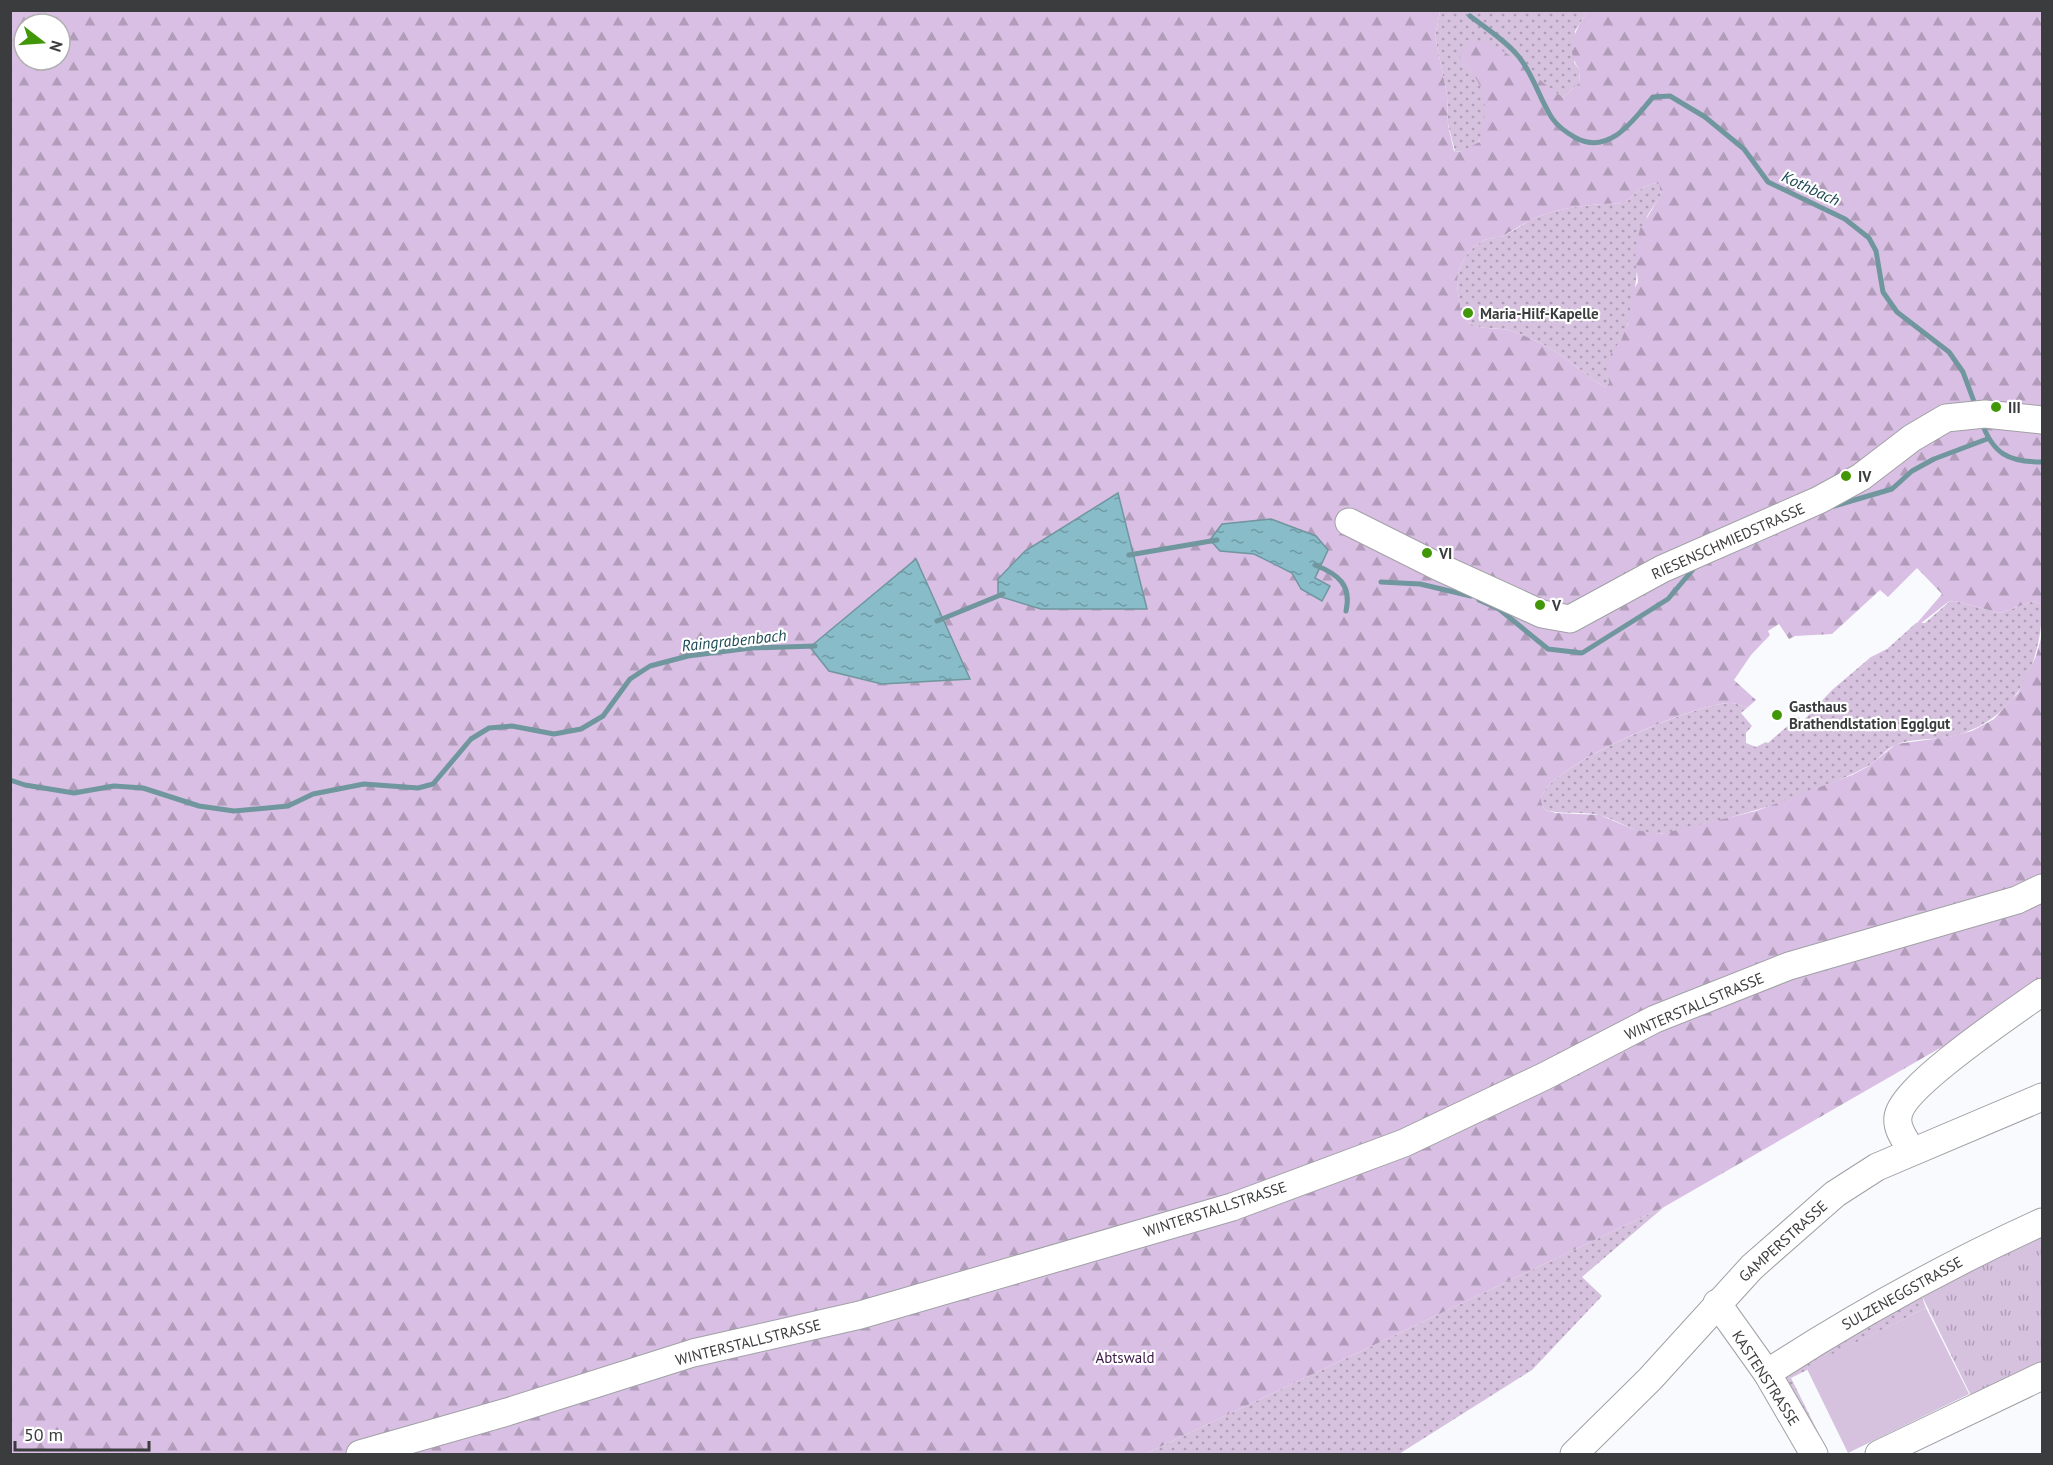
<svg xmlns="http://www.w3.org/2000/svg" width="2053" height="1465" viewBox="0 0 2053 1465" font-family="'PT Sans',sans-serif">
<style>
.grass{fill:url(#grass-dots)}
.forest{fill:url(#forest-firs);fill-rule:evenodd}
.park{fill:url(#park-tufts)}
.garden{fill:#d6c1df}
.water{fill:url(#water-ripples);stroke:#70969e;stroke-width:1.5}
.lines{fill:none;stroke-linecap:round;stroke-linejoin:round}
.stream{stroke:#70969e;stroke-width:5}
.minor-casing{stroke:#a0a1a5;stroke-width:29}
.minor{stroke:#fff;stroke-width:27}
.poi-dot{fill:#429709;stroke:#fff;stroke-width:2}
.labels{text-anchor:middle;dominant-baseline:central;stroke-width:4.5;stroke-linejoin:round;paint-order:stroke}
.poi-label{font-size:15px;font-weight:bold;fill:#3b3c3d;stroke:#fff;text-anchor:start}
.street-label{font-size:15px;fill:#3b3c3d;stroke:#fff}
.park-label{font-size:15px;fill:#3a1846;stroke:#fff}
.water-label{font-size:16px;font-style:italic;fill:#1c4a54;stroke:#fff}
</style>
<defs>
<pattern id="grass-dots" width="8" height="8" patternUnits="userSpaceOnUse" patternTransform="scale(1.5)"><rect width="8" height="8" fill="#d6c1df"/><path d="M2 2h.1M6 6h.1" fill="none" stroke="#af9eb6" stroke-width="1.8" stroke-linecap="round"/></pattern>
<pattern id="forest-firs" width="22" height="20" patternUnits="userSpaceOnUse" patternTransform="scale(1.5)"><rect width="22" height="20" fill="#d9bfe4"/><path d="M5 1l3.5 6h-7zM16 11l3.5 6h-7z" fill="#b19cba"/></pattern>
<pattern id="park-tufts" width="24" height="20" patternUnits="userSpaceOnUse" patternTransform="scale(1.5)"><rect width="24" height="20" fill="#d6c1df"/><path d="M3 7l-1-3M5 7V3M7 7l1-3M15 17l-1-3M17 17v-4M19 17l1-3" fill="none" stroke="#af9eb6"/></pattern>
<pattern id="water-ripples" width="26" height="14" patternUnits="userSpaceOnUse" patternTransform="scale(1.5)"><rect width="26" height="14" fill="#87bcc8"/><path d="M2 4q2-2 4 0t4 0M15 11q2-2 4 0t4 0" fill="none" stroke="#709aa4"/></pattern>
</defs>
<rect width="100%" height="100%" fill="#f8fafe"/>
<!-- grass -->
<g class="grass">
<path d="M1440 11H1588L1575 31 1574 63 1580 70 1579 83 1563 97 1548 88 1513 58 1462 64C1470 70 1477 76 1481 85 1492 105 1487 159 1455 151L1448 124 1447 94 1435 37Z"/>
<path d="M1653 183 1659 184 1661 195C1657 203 1649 211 1646 219 1636 254 1638 289 1628 323 1621 349 1604 353 1609 383L1606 387C1591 380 1582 370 1569 361 1552 348 1533 338 1512 331 1497 326 1476 332 1465 319 1460 313 1460 301 1458 293 1454 272 1465 249 1485 240 1491 238 1497 238 1503 236 1514 231 1524 223 1535 218 1564 206 1595 204 1625 203L1639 190Z"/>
<path d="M1955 601 2000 613 2034 601 2042 605C2042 668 2013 723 1949 737 1932 740 1911 738 1895 745 1884 750 1877 762 1866 767 1815 794 1760 810 1704 824 1686 829 1668 835 1650 834 1632 832 1617 819 1599 815 1581 811 1563 815 1545 810 1542 804 1539 800 1543 793 1560 761 1693 705 1729 703 1736 703 1742 705 1747 708L1741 713 1752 726 1746 733V743L1756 747 1766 742 1768 743 1798 717 1803 721 1832 690 1871 657 1887 649 1916 623H1925L1949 602Z"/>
<polygon points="1664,1207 1582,1277 1602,1296 1532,1370 1399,1454 1145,1454"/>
<polygon points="1920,1292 1926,1308 1807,1367 1807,1370 1791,1378 1829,1454 1824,1454 1783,1378"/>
</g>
<!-- forest -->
<path class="forest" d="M10 11H1440L1435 37 1447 94 1448 125 1454 151 1461 152 1479 142C1488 112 1489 84 1462 64L1460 56 1470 41C1508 42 1533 79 1563 97L1579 83 1580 70C1563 50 1576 29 1588 11H2042V605L2034 601 2000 613 1955 601 1948 602 1920 624 1917 623 1942 594 1917 568 1888 597 1880 590 1832 634 1795 636 1789 639 1779 624 1768 631 1770 635 1751 655 1734 680 1756 700 1747 708C1742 705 1736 703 1729 703 1692 705 1560 761 1543 793 1539 800 1542 804 1545 810L1556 813 1600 815 1635 830 1661 834 1756 811 1852 775 1869 766 1896 744 1948 737 1972 731 1994 719 2018 693 2036 656 2042 635V980L1987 1021 1664 1207 1145 1454H11ZM24 24H60V60H24ZM1653 183 1659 184 1661 195 1640 229 1635 251 1638 282 1632 293 1628 324 1621 340 1611 353 1607 368 1609 383 1606 387C1591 380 1582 370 1569 361 1552 348 1533 338 1512 331 1497 326 1476 332 1465 319 1460 313 1460 301 1458 293 1454 272 1465 249 1485 240 1491 238 1497 238 1503 236 1514 230 1524 223 1535 218 1564 206 1595 204 1625 203L1639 190Z"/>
<!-- park -->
<polygon class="park" points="2042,1233 2042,1369 1974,1402 1920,1292"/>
<!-- garden -->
<polygon class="garden" points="1926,1308 1969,1394 1848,1453 1806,1367"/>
<!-- water -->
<g class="water">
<polygon points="1118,493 1147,609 1041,609 998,596 998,579 1025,551"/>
<polygon points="1271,519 1316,536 1328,550 1315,578 1330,586 1322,601 1301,589 1292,573 1254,554 1220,551 1210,540 1222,524"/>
<polygon points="916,559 970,679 882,684 829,671 810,647"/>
</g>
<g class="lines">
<!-- stream -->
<g class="stream">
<path d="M1470 16C1487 29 1506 41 1519 57 1534 76 1539 98 1552 118 1558 127 1567 133 1576 138 1610 156 1634 119 1653 97L1670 96 1705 117 1744 149 1768 182 1845 219 1869 238 1876 251 1883 292 1897 312 1949 352 1963 372 1976 407"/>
<path d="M1981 421C1993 454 2008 462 2042 462"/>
<polyline points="1834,506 1892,489 1912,471 1934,459 1987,439"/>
<polyline points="1129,555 1217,540"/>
<path d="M1315 565C1338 574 1352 585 1346 611"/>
<polyline points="1381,582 1420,584 1471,596"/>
<polyline points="1479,600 1499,609 1548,649 1582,653 1668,599 1695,567"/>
<polyline points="937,621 1003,594"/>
<polyline points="10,780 25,785 74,793 114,786 143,788 199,806 234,811 288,806 313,794 364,784 418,788 433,784 471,739 489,728 512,726 554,734 581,729 603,716 630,679 650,666 688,656 751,648 815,646"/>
</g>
<!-- minor casing -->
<g class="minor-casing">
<g id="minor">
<polyline points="1349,522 1437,566 1542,614 1570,619 1662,569 1819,500 1861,477 1912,438 1946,418 1985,414 2042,420"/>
<path d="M1912 1151C1906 1141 1896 1129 1898 1117 1901 1087 2014 1012 2042 992"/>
<polyline points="1717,1303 1767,1373 1814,1454"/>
<path d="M1767 1373C1855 1316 1947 1265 2042 1222"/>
<polyline points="360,1454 507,1412 693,1353 860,1315 1232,1207 1404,1143 1545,1076 1655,1019 1789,966 2017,900 2042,888"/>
<polyline points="1574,1454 1650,1379 1752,1267 1835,1194 1877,1167 2042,1097"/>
<polyline points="1879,1454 2042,1376"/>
</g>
</g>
<!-- minor -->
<use href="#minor" class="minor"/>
</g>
<!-- markers -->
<g class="poi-dot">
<circle cx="1468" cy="313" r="6"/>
<circle cx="1996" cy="407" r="6"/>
<circle cx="1846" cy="476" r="6"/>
<circle cx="1427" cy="553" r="6"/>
<circle cx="1540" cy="605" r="6"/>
<circle cx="1777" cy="715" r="6"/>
</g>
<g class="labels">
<!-- poi labels -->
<g class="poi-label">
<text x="1480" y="313">Maria-Hilf-Kapelle</text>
<text x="2008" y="407">III</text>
<text x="1858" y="476">IV</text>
<text x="1439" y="553">VI</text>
<text x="1552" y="605">V</text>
<text x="1789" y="706">Gasthaus<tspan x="1789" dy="17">Brathendlstation Egglgut</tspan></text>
</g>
<!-- street labels -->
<g class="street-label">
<text transform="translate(1728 541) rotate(-24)">RIESENSCHMIEDSTRASSE</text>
<text transform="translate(1694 1006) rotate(-23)">WINTERSTALLSTRASSE</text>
<text transform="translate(1215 1209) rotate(-18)">WINTERSTALLSTRASSE</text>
<text transform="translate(1783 1241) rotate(-42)">GAMPERSTRASSE</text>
<text transform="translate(1902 1293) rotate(-29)">SULZENEGGSTRASSE</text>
<text transform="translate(748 1342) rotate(-14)">WINTERSTALLSTRASSE</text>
<text transform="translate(1766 1378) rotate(57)">KASTENSTRASSE</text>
</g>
<!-- park labels -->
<g class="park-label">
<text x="1125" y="1357">Abtswald</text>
</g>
<!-- water labels -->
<g class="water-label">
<text transform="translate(1811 188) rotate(25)">Kothbach</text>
<text transform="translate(734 640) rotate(-6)">Raingrabenbach</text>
</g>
</g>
<!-- border -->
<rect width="2053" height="1465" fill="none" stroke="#3b3c3d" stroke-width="24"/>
<!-- north arrow -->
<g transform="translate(42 42) rotate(107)"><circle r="28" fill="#ffffff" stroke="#b1b1b1" stroke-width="1.5"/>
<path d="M0-4.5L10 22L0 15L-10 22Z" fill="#429709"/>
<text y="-9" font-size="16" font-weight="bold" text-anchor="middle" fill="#3b3c3d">N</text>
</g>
<!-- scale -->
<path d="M15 1441v9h134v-9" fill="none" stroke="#3b3c3d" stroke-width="3"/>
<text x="24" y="1441" font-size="18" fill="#3b3c3d" stroke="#ffffff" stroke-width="4.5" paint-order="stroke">50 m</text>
</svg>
